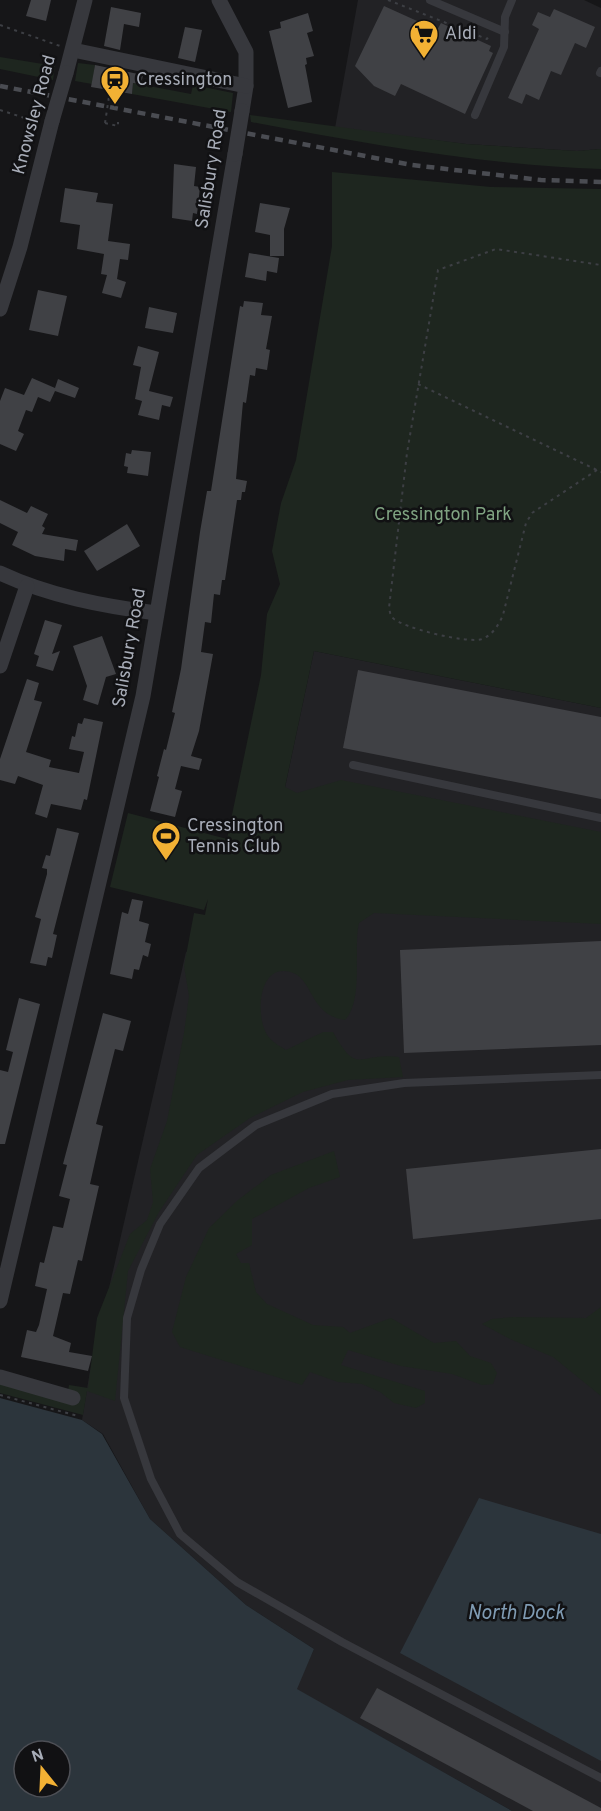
<svg xmlns="http://www.w3.org/2000/svg" width="601" height="1811" viewBox="0 0 601 1811" font-family="Overpass,sans-serif">
<style>
.built{fill:#222225}
.green{fill:#1e261f}
.water{fill:#2c353c;fill-rule:evenodd}
.building{fill:#404145}
.lines{fill:none;stroke-linecap:round;stroke-linejoin:round}
.path{stroke:#3d3f44;stroke-width:2;stroke-dasharray:3 4.5;stroke-linecap:butt}
.lane{stroke:#37383d;stroke-width:8}
.street{stroke:#37383d;stroke-width:15}
.rail{stroke:#4a4c52;stroke-width:4.5;stroke-dasharray:8 6;stroke-linecap:butt}
.path-bridge{stroke:#3d3f44;stroke-width:2;stroke-dasharray:3 4.5;stroke-linecap:butt}
.street-bridge{stroke:#37383d;stroke-width:15}
.labels{text-anchor:middle;dominant-baseline:central;stroke-width:5;stroke-linejoin:round;paint-order:stroke}
.poi-label{font-size:18px;fill:#a8adb8;stroke:#111113;text-anchor:start}
.street-label{font-size:18px;fill:#a8adb8;stroke:#111113}
.park-label{font-size:18px;fill:#7fa381;stroke:#111113}
.water-label{font-size:20px;font-style:italic;fill:#7f9bb3;stroke:#111113}
</style>
<rect width="100%" height="100%" fill="#161618"/>
<!-- built -->
<g class="built">
<polygon points="358,0 584,0 601,8 601,149 577,151 466,144 335,128"/>
<polygon points="314,651 601,708 601,1811 512,1811 296,1689 314,1649 246,1605 150,1519 103,1434 82,1420 90,1371 186,952 247,966"/>
</g>
<!-- green -->
<g class="green">
<polygon points="0,57 55,66 53,80 0,69"/>
<polygon points="78,63 95,65 92,84 75,81"/>
<polygon points="133,83 191,94 193,85 233,93 231,112 132,94"/>
<path d="M250 115 466 144 577 151 601 149V169C482 165 368 144 251 122Z"/>
<path d="M332 172 491 187 601 189V708L314 651 285 787 297 793 341 780 601 832V924L374 913 359 923C353 948 364 1000 345 1020 306 1015 315 972 284 971 257 970 256 1020 268 1036 272 1042 280 1046 286 1050L323 1032H333C358 1077 358 1052 399 1057L403 1077 348 1080 303 1092 250 1118 197 1155 159 1212 128 1271 115 1401 87 1391 83 1415 0 1393V1384L68 1391 69 1385 88 1388 97 1318 130 1234 147 1220 153 1202 150 1169 167 1121 184 1033 189 996 184 966 194 913 205 915 208 899 204 910 110 887 128 813 227 839 261 675 267 614 280 584 272 551 281 503 296 460 332 246Z"/>
<polygon points="334,1151 340,1177 309,1188 252,1219 252,1245 236,1254 241,1263 249,1263 256,1292 267,1304 313,1325 343,1327 350,1333 391,1318 434,1343 456,1341 470,1356 491,1363 497,1373 493,1384 482,1385 452,1374 401,1366 348,1350 341,1365 425,1391 425,1403 416,1408 394,1403 380,1392 362,1384 338,1382 310,1372 302,1385 180,1347 172,1332 186,1277 209,1228 238,1200 271,1175"/>
<polygon points="601,1307 601,1396 553,1357 510,1339 482,1324 492,1319 513,1317 586,1318"/>
</g>
<!-- water -->
<g class="water">
<path d="M0 1398 82 1420 102 1434 150 1519 246 1605 314 1649 297 1689 512 1811H0ZM24 1751H60V1787H24Z"/>
<polygon points="479,1498 601,1534 601,1761 400,1653"/>
</g>
<!-- building -->
<g class="building">
<polygon points="31,0 51,0 46,21 26,16"/>
<polygon points="384,6 437,30 441,23 491,46 489,51 493,53 465,114 401,84 395,96 374,86 355,66"/>
<polygon points="111,7 141,13 139,27 124,24 120,50 104,46"/>
<polygon points="554,9 595,27 586,48 575,43 561,75 551,71 539,100 526,94 522,104 508,98 539,29 532,25 538,12 550,17"/>
<polygon points="308,13 313,31 307,33 314,56 306,58 307,64 305,65 312,102 288,108 269,31 281,28 280,22"/>
<polygon points="185,27 202,30 195,62 178,58"/>
<polygon points="95,65 143,75 141,84 133,83 132,94 91,87"/>
<polygon points="174,164 196,167 194,186 200,187 197,214 193,213 192,221 172,218"/>
<polygon points="65,188 98,193 96,202 113,204 108,241 130,244 128,260 120,259 117,279 126,282 121,298 102,293 107,275 101,274 104,254 77,249 80,225 60,222"/>
<polygon points="260,203 290,208 284,229 284,256 270,256 270,235 255,232"/>
<polygon points="249,253 279,258 277,273 267,271 266,281 245,277"/>
<polygon points="38,290 67,296 58,336 29,330"/>
<polygon points="244,301 263,303 261,315 272,316 266,349 270,350 267,370 256,368 255,376 250,375 246,403 243,402 236,479 247,481 245,492 242,492 241,500 237,500 225,580 222,580 220,595 214,594 211,623 205,622 201,652 213,654 199,731 191,756 202,759 199,770 181,766 175,789 182,791 175,817 150,811 159,777 157,776 164,749 166,750 175,713 172,712 181,669 200,532 207,491 211,491 240,306 243,307"/>
<polygon points="149,307 177,313 173,333 145,328"/>
<polygon points="138,346 159,352 149,391 173,397 170,407 162,405 159,420 138,415 142,401 135,399 141,367 133,365"/>
<polygon points="32,378 55,388 58,379 79,388 75,398 55,391 50,402 38,397 32,412 26,410 18,431 24,434 16,451 0,444 0,401 5,388 24,395"/>
<polygon points="132,450 151,452 148,476 127,473 128,467 124,466 126,453 131,454"/>
<polygon points="0,500 27,513 31,506 48,514 42,526 45,528 42,534 78,540 76,551 65,549 64,561 35,556 12,545 18,532 0,523"/>
<polygon points="127,524 140,546 97,571 84,551"/>
<polygon points="45,620 62,625 52,654 60,651 53,671 36,666 39,656 34,654"/>
<polygon points="102,636 116,674 106,677 98,705 83,700 87,686 73,646"/>
<polygon points="358,670 601,717 601,799 343,748"/>
<polygon points="27,679 39,683 34,700 42,702 26,752 51,760 49,767 79,773 84,752 69,749 72,736 75,737 78,723 82,724 84,718 103,722 87,800 84,799 81,810 51,804 47,818 35,814 43,785 18,776 15,784 0,780 0,759"/>
<polygon points="57,828 79,833 53,934 57,935 52,958 48,957 46,966 30,963 41,919 35,917 47,874 47,869 42,868 46,855 50,856"/>
<polygon points="132,899 143,901 139,921 149,924 145,942 151,944 148,957 143,955 139,970 134,969 132,979 110,974 122,912 128,914"/>
<polygon points="601,941 601,1045 404,1053 400,950"/>
<polygon points="19,998 40,1004 5,1144 0,1144 0,1070 8,1072 13,1052 6,1050"/>
<polygon points="103,1013 131,1021 123,1051 115,1049 96,1124 103,1126 90,1184 99,1186 82,1261 78,1260 70,1294 63,1293 53,1336 71,1343 69,1352 92,1356 88,1371 21,1357 27,1330 36,1332 39,1325 47,1289 35,1286 40,1262 44,1263 53,1226 63,1228 70,1199 59,1196 67,1165 63,1164"/>
<polygon points="601,1149 601,1219 413,1239 406,1169"/>
<polygon points="377,1688 601,1808 601,1811 533,1811 360,1718"/>
</g>
<g class="lines">
<!-- path -->
<g class="path">
<polyline points="388,0 487,39 489,36"/>
<polyline points="0,25 60,46"/>
<polyline points="106,89 100,86 101,79 112,81 113,72"/>
<polyline points="110,90 112,81"/>
<polyline points="0,110 37,122"/>
<polyline points="105,123 118,126 118,122"/>
<polyline points="418,384 601,472"/>
<path d="M597 470 532 513 526 523 503 615C499 624 493 635 482 639 470 644 400 628 392 617 390 615 390 611 389 608L407 453 438 270 496 249 601 265"/>
<polyline points="0,1395 78,1416"/>
</g>
<!-- lane -->
<g class="lane">
<polyline points="430,0 505,32"/>
<polyline points="600,73 601,71"/>
<polyline points="475,115 504,47 505,17 512,0"/>
<polyline points="353,765 601,818"/>
<polyline points="601,1075 404,1083 332,1094 256,1125 199,1168 160,1224 141,1270 127,1318 124,1398 151,1479 180,1534 237,1582 342,1642 601,1778"/>
</g>
<!-- street -->
<g class="street">
<polyline points="219,0 246,52 246,86 242,111"/>
<polyline points="73,50 246,86"/>
<polyline points="66,73 85,0"/>
<polyline points="0,309 20,247 52,121"/>
<path d="M0 573C49 596 103 606 156 613"/>
<polyline points="0,666 27,586"/>
<polyline points="0,1301 143,696 235,154"/>
<polyline points="0,1377 73,1398"/>
</g>
<!-- rail -->
<polyline class="rail" points="0,86 412,165 541,180 601,182"/>
<!-- path-bridge -->
<polyline class="path-bridge" points="105,123 110,90"/>
<!-- street-bridge -->
<g class="street-bridge">
<polyline points="52,121 66,73"/>
<polyline points="235,154 242,111"/>
</g>
</g>
<!-- icons -->
<defs>
<g id="supermarket-pin" transform="scale(1.5)"><path d="M0 17L-7.5 6A9.5 9.5 0 1 1 7.5 6Z" fill="#f2b134" stroke="#111113"/><path d="M-6-5.5h2.5l.6 2H6L4.5 2H-2.5L-4.4-4H-6ZM-1.5 3.2a1.3 1.3 0 1 0 .1 0ZM3 3.2a1.3 1.3 0 1 0 .1 0Z" fill="#111"/></g>
<g id="station-pin" transform="scale(1.5)"><path d="M0 17L-7.5 6A9.5 9.5 0 1 1 7.5 6Z" fill="#f2b134" stroke="#111113"/><path d="M-3-6H3Q5-6 5-4V2Q5 4 3 4L4.5 6H3L1.5 4h-3L-3 6H-4.5L-3 4Q-5 4-5 2V-4Q-5-6-3-6ZM-3.5-4v3h7v-3ZM-3.5 1v1.5H-2V1ZM2 1v1.5H3.5V1Z" fill="#111"/></g>
<g id="stadium-pin" transform="scale(1.5)"><path d="M0 17L-7.5 6A9.5 9.5 0 1 1 7.5 6Z" fill="#f2b134" stroke="#111113"/><path d="M0-5a6.5 5 0 1 0 0 10a6.5 5 0 1 0 0-10ZM-3.5-1.8h7v3.6h-7Z" fill="#111"/></g>
</defs>
<g fill-rule="evenodd">
<use href="#supermarket-pin" x="424" y="34"/>
<use href="#station-pin" x="115" y="80"/>
<use href="#stadium-pin" x="166" y="836"/>
</g>
<g class="labels">
<!-- poi labels -->
<g class="poi-label">
<text x="445" y="34">Aldi</text>
<text x="136" y="80">Cressington</text>
<text x="187" y="826">Cressington<tspan x="187" dy="21">Tennis Club</tspan></text>
</g>
<!-- street labels -->
<g class="street-label">
<text transform="translate(35 115) rotate(-75)">Knowsley Road</text>
<text transform="translate(212 169) rotate(-81)">Salisbury Road</text>
<text transform="translate(130 648) rotate(-80)">Salisbury Road</text>
</g>
<!-- park labels -->
<g class="park-label">
<text x="443" y="515">Cressington Park</text>
</g>
<!-- water labels -->
<g class="water-label">
<text x="516" y="1614">North Dock</text>
</g>
</g>
<!-- north arrow -->
<g transform="translate(42 1769) rotate(342)"><circle r="28" fill="#111113" stroke="#4d4f55" stroke-width="1.5"/>
<path d="M0-4.5L10 22L0 15L-10 22Z" fill="#f2b134"/>
<text y="-9" font-size="16" font-weight="bold" text-anchor="middle" fill="#a8adb8">N</text>
</g>
</svg>
